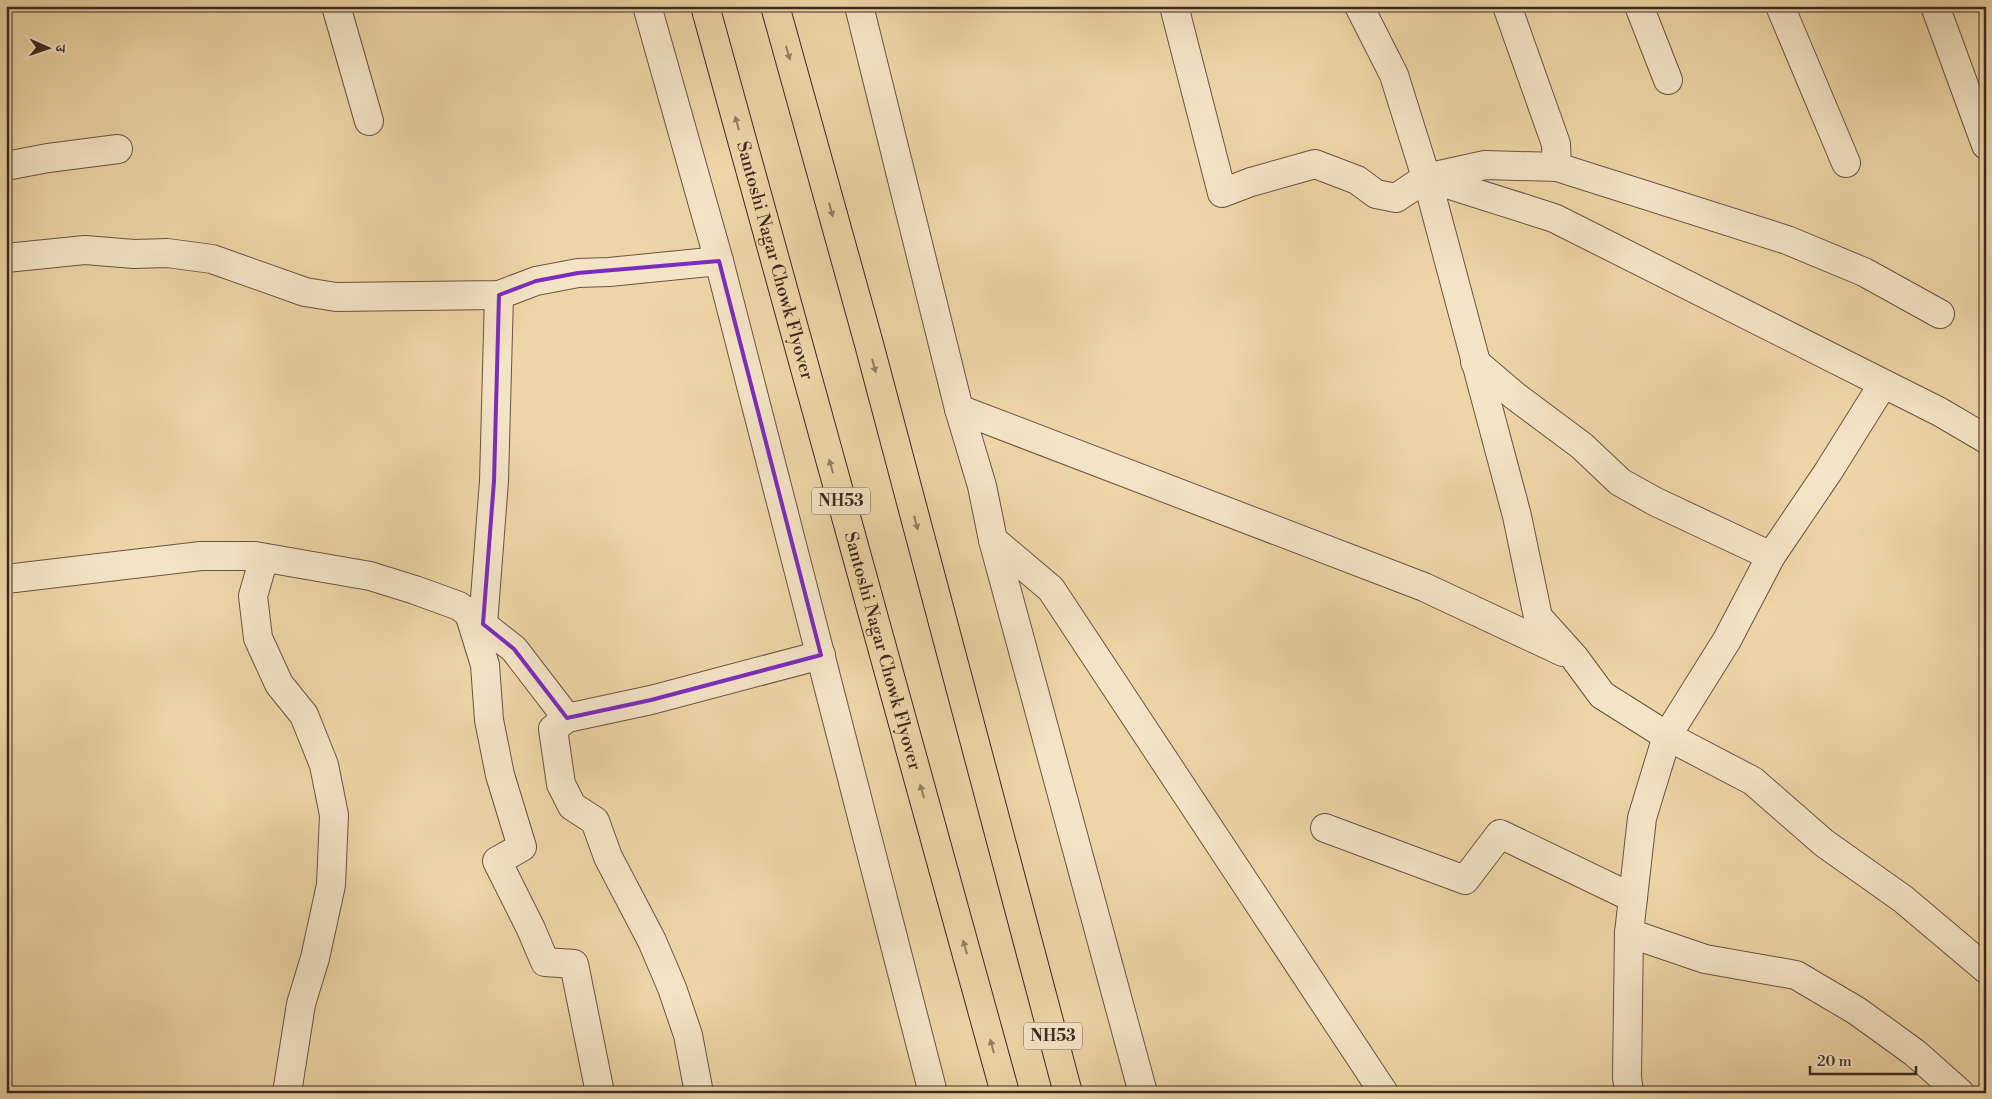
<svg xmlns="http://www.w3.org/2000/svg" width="1992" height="1099" viewBox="0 0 1992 1099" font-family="'Libre Bodoni','Noto Serif Devanagari',serif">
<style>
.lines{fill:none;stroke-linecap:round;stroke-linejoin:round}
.minor-casing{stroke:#685442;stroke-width:30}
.tertiary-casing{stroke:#685442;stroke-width:30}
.trunk-casing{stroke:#3c2920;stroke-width:30}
.minor{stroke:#f4e4c6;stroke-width:28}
.tertiary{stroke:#f4e4c6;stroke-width:28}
.trunk{stroke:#eed5a7;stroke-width:28}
.oneway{fill:#957f64}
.marked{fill:none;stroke:#7b2cbf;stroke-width:4;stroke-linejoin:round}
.labels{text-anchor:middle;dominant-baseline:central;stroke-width:4.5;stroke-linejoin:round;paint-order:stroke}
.shield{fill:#f4e4c6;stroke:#736152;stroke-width:1}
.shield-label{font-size:16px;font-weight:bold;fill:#3c2920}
.street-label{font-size:18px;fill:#3c2920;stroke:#f4e4c6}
</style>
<rect width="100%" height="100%" fill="#eed5a7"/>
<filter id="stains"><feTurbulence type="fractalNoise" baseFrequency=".004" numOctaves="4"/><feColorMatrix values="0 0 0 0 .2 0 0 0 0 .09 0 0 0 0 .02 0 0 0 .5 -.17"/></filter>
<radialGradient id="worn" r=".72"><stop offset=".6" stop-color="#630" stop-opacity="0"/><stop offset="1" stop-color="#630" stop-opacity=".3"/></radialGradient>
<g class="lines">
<!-- minor casing -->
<g class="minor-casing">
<g id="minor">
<polyline points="336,6 369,121"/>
<polyline points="1174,6 1222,193 1251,182 1315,164 1357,180 1376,194 1396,198 1426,178 1485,165 1557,167 1787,240 1864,272 1940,314"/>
<polyline points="1359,6 1394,75 1430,190 1517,516 1538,617 1574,657 1602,695 1667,736 1753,781 1824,843 1903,899 1986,969"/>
<polyline points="1507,6 1556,144 1557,167"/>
<polyline points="1639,6 1668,80"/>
<polyline points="1780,6 1846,163"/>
<polyline points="1935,6 1986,145"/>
<polyline points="6,166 48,158 118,149"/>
<polyline points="1428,178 1554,218 1940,412 1986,439"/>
<polyline points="6,258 85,250 134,254 167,253 212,259 305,292 336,297 499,295 536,281 578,273 609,272 719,261"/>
<polyline points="1475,362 1515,396 1582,446 1620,482 1656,502 1771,556"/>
<polyline points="959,409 1424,587 1563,652"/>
<polyline points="993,540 1051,589 1384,1093"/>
<polyline points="264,558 253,596 258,638 279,684 304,715 324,765 334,815 331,885 315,958 301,1004 287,1093"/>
<polyline points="6,579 201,556 255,556 370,576 415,590 459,606 514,649 567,718 651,700 821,655"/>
<polyline points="469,613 485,665 489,720 500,775 522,847 497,861 531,929 545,962 574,964 600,1093"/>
<polyline points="483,624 494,481 499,295"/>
<polyline points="567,718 553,729 561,784 572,806 595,821 608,857 652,941 672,988 688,1035 699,1093"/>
<polyline points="1325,828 1465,880 1500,834 1633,898"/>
<polyline points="1629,933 1705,959 1796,975 1857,1011 1915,1053 1960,1093"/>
<polyline points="1629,1093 1627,1077 1629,933 1642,818 1667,736 1727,640 1771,556 1828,472 1883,384"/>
</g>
</g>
<!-- tertiary casing -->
<g class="tertiary-casing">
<g id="tertiary">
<polyline points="647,6 719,261 933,1093"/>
<polyline points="859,6 959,409 982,486 993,540 1143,1093"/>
</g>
</g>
<!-- trunk casing -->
<g class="trunk-casing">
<g id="trunk">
<path id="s1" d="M705 6 1005 1093"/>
<polyline points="775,6 869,344 1068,1093"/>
</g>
</g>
<!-- minor -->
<use href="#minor" class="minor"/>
<!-- tertiary -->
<use href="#tertiary" class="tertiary"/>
<!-- trunk -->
<use href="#trunk" class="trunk"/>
</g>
<!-- one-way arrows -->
<defs><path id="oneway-solid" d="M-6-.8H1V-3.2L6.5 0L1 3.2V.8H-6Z" transform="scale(1.25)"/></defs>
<g class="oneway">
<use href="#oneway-solid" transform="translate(788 53) rotate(74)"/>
<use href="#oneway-solid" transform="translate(737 123) rotate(-105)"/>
<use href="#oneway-solid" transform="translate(831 210) rotate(74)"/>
<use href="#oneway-solid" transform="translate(874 366) rotate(75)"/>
<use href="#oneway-solid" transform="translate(831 466) rotate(-106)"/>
<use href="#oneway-solid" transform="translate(916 523) rotate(75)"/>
<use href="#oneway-solid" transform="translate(922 791) rotate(-106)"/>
<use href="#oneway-solid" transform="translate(965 947) rotate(-106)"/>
<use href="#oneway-solid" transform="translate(992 1046) rotate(-105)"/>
</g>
<!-- marked area -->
<path class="marked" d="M719 261 821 655 651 700 567 718 514 649 483 624 494 481 499 295 536 281 578 273Z"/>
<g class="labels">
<!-- shield labels -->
<g class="shield">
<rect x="812" y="487.5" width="58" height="27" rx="4"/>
<rect x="1024" y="1022.5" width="58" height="27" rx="4"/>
</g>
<g class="shield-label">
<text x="841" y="501">NH53</text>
<text x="1053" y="1036">NH53</text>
</g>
<!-- street labels -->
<g class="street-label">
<text stroke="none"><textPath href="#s1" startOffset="264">Santoshi Nagar Chowk Flyover</textPath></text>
<text stroke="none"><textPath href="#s1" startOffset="669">Santoshi Nagar Chowk Flyover</textPath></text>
</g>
</g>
<!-- margin -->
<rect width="1992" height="1099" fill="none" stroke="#eed5a7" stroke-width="25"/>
<rect x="8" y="8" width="1977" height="1084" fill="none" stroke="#3c2920" stroke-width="2.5"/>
<rect x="12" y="12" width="1967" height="1074" fill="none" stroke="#3c2920"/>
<!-- north arrow -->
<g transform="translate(48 48) rotate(92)" stroke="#f4e4c6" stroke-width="4" paint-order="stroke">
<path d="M0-4L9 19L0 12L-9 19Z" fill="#3c2920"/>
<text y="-8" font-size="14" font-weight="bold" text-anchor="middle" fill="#3c2920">उ</text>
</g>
<!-- scale -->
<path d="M1810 1066v8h106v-8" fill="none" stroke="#3c2920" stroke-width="2.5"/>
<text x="1817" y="1066" font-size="15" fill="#3c2920" stroke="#f4e4c6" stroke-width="4" paint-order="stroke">20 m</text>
<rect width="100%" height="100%" filter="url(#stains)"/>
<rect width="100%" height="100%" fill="url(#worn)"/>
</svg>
